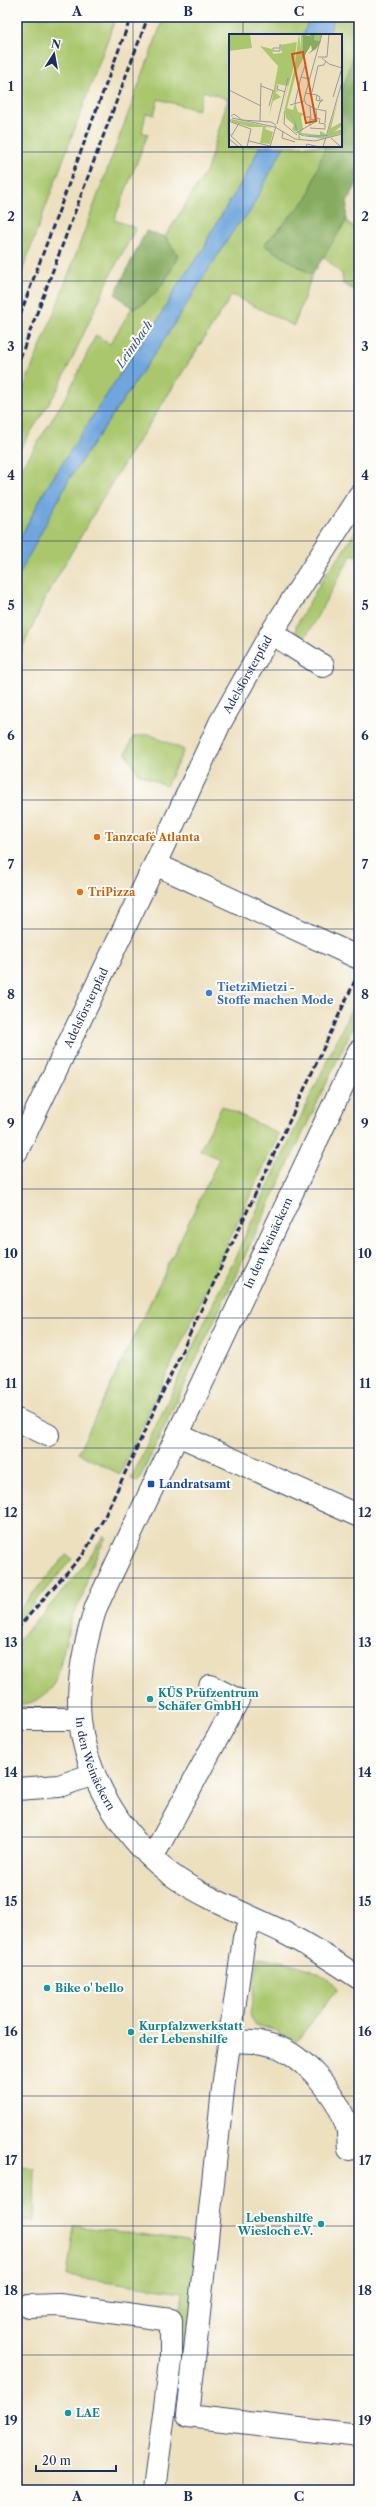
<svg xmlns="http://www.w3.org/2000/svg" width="376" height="2507" viewBox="0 0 376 2507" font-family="'Libre Caslon Text',serif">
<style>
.green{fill:#aac76e;stroke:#627b66}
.forest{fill:#87ac61;stroke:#516e60}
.water{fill:#6fa6dd;stroke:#456a9e}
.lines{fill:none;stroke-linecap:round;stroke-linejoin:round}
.minor-casing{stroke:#3a4a6d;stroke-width:24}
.minor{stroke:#fff;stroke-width:22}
.rail{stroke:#1b2f5e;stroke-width:3;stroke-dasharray:6 3;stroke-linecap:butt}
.grid{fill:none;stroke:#1b2f5e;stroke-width:1;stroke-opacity:0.55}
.food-dot{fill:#e8710a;stroke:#fdfcf7;stroke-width:1.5}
.shop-dot{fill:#3f7fe0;stroke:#fdfcf7;stroke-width:1.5}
.transit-dot{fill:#1a4fb4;stroke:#fdfcf7;stroke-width:1.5}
.culture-dot{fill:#0f9aa8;stroke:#fdfcf7;stroke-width:1.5}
.labels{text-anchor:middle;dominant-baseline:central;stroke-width:4;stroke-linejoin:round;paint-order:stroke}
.street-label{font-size:11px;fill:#1b2f5e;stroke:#fdfcf7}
.food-label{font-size:11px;font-weight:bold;fill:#c56008;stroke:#fdfcf7;text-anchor:start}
.shop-label{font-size:11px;font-weight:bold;fill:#366cbe;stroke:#fdfcf7;text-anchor:start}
.transit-label{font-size:11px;font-weight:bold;fill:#164399;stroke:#fdfcf7;text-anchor:start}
.culture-label{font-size:11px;font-weight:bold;fill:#0d838f;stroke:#fdfcf7;text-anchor:start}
.water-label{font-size:12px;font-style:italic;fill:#38598a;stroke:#fdfcf7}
.inset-road{fill:none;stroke:#999998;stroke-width:1}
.view{fill:#d45514;fill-opacity:0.15;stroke:#d45514;stroke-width:2}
.inset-edge{fill:none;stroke:#1b2f5e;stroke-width:2}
.neatline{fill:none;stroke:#1b2f5e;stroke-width:1.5}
.grid-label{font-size:13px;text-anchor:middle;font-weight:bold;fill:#1b2f5e}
</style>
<rect width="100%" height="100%" fill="#fdfcf7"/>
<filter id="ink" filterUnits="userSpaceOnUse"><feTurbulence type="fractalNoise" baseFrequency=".025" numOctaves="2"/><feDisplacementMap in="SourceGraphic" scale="8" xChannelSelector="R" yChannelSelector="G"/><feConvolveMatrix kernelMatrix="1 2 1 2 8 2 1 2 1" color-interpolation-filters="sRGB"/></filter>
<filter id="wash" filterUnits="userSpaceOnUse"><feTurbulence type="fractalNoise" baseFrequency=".012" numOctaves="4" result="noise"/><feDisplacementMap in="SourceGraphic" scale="16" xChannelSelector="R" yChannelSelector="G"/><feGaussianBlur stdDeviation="0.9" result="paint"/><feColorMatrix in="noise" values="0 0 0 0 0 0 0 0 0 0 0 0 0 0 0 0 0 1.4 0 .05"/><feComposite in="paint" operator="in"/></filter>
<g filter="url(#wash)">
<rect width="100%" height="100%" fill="#ede0bf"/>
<!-- green -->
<g class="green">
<polygon points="17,17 116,17 17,285"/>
<polygon points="164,17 310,17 303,35 230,35 230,146 260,146 246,175 209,236 205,247 180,281 154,327 131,357 44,492 17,544 17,476 67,395 96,335 110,344 132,308 143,305 178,255 165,237 207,170 228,99 203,91 198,110 158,99 154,115 146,113 142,132 148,134 114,220 136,228 113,270 58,389 17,454 17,404 54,313"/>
<polygon points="334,17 359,17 359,39 341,95 341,35 329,35"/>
<polygon points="284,146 325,146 308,197 264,245 312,275 294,326 232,295 114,479 48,593 17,659 17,579 43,527 69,479 164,340 199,281 235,228 249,213"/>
<polygon points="346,221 359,231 359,292 343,284 342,274 323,256"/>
<polygon points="359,525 359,557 352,554 305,638 296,632 296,626 325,575 340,556"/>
<polygon points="149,734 184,750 166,786 138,773 126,753 133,737"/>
<polygon points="357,997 357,1010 352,1029 138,1482 131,1479"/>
<polygon points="222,1106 279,1134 120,1474 78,1453 219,1159 200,1150"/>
<path d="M103 1536 106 1537 90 1569 82 1599 72 1616 56 1682C47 1696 34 1704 17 1705V1641C48 1608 80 1575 103 1536Z"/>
<polygon points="66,1555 72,1559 17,1623 17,1612"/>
<path d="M258 1957C284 1961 319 1967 338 1988L296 2042 277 2031 256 2025 250 2016Z"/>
<polygon points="17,2165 35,2168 34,2221 17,2219"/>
<polygon points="74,2226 188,2240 200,2250 187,2357 175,2355 183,2292 67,2276"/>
</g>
<!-- forest -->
<g class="forest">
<polygon points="359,39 359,179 347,203 346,221 312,275 264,245 308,197 325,146 341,146 341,95"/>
<path d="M146 231 165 237 178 255C170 276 155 301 132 308L115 294Z"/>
</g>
<!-- water -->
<g class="water">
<polygon points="310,17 334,17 329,35 303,35"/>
<polygon points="260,146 284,146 249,213 235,228 164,340 69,479 17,579 17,544 44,492 131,357 154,327 180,281 205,247 209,236 246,175"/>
</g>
</g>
<g filter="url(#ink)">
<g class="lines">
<!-- minor casing -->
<g class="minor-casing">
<g id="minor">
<polyline points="271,633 323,666"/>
<path id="s1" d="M155 864 220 723 271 633 359 496"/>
<path id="s2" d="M359 1051 96 1607C85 1643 76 1682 80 1720 86 1780 127 1844 176 1878 209 1900 246 1914 281 1931 308 1945 334 1961 359 1978"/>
<path id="s3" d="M17 1151 155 864 359 958"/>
<polyline points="17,1420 48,1435"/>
<polyline points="178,1435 359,1516"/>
<polyline points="17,1719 79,1719"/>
<polyline points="17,1789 59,1786 94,1774"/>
<polyline points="152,1858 238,1700 210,1686"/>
<polyline points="252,1918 244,1938 224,2080 188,2416 359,2436"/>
<path d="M230 2041C242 2042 255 2041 267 2044 301 2050 338 2095 347 2127 349 2134 348 2142 349 2149"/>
<polyline points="28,2306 59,2305 171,2320 171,2361 154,2490"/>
</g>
</g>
<!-- minor -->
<use href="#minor" class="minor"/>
<!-- rail -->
<g class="rail">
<polyline points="17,323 131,17"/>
<polyline points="17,366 148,17"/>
<polyline points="17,1629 84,1553 103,1520 359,972"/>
</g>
</g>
</g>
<!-- grid -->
<path class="grid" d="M133 17V2490M243 17V35M243 146V2490M17 152H359M17 281H359M17 411H359M17 541H359M17 670H359M17 800H359M17 929H359M17 1059H359M17 1189H359M17 1318H359M17 1448H359M17 1578H359M17 1707H359M17 1837H359M17 1966H359M17 2096H359M17 2226H359M17 2355H359"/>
<!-- markers -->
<g class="food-dot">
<circle cx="97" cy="837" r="4"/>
<circle cx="80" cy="892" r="4"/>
</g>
<circle class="shop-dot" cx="209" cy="993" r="4"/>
<rect class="transit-dot" x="147" y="1480" width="8" height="8" rx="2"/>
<g class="culture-dot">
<circle cx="150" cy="1699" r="4"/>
<circle cx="47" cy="1988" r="4"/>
<circle cx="131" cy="2032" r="4"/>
<circle cx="321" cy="2224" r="4"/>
<circle cx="68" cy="2413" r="4"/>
</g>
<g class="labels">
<!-- street labels -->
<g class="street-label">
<text stroke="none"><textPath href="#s1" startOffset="211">Adelsförsterpfad</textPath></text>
<text stroke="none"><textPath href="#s3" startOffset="159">Adelsförsterpfad</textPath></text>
<text transform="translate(268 1243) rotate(-65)">In den Weinäckern</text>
<text stroke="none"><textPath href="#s2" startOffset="776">In den Weinäckern</textPath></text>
</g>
<!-- food labels -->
<g class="food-label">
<text x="105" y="837">Tanzcafé Atlanta</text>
<text x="88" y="892">TriPizza</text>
</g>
<!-- shop labels -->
<g class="shop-label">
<text x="217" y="987">TietziMietzi -<tspan x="217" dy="13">Stoffe machen Mode</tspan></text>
</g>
<!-- transit labels -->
<g class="transit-label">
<text x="159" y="1484">Landratsamt</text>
</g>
<!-- culture labels -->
<g class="culture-label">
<text x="158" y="1693">KÜS Prüfzentrum<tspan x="158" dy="13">Schäfer GmbH</tspan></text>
<text x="55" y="1988">Bike o' bello</text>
<text x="139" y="2026">Kurpfalzwerkstatt<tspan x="139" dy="13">der Lebenshilfe</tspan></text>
<text x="313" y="2218" text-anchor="end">Lebenshilfe<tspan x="313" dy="13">Wiesloch e.V.</tspan></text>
<text x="76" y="2413">LAE</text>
</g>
<!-- water labels -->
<g class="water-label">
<text transform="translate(134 344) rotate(-55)">Leimbach</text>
</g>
</g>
<!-- overview -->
<g transform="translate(229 34)">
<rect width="113" height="113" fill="#ede0bf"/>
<path d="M0 0H21L23 14 0 17ZM69 0 64 36 47 96 59 52 48 50 47 56 51 57 46 58 52 63 44 67 40 82 49 32 31 12 43 15 44 20 53 19 51 11 68 8ZM70 0 72 15V0H82L85 5 86 0H92V7L85 6 80 1 74 2 73 27 68 36 58 74 64 76 66 69 69 78 76 80 72 82 74 95 72 99 91 101V97L97 100 95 105 70 101 72 105 69 104 70 96 66 98 63 95 65 91 57 84 56 75 51 94 65 36ZM109 66 102 94 113 88V92L104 98 113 95V99L97 104ZM2 85 46 94 37 93 36 95 44 98 41 110 31 109 34 93H21L3 88Z" fill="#aac76e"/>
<path d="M80 0H86L85 6 92 7 87 15 79 20 83 16 82 11 73 26 74 1 81 2 84 5Z" fill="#87ac61"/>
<path d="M72 0V22L57 74 66 87 69 98 75 102 99 101 113 92 98 102 82 103 74 102 70 100 66 94V88L57 74 72 22Z" fill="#6fa6dd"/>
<path class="inset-road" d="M51 10V14H44V17H51V14M89 23H98L100 0M93 24 100 30 113 34M72 43 77 29M49 51 48 55 56 58M32 52 45 57M0 56 32 72M83 58 89 32 95 31 97 27M76 59 88 61M88 61 91 63 90 67 87 66ZM104 63 113 34M66 69 72 43 80 45M61 71 75 67M40 72 44 57M81 72 82 86 88 85M89 74 91 68 92 66H94L91 68M87 75 97 77 96 89M56 77 55 90 68 101M2 82 5 80 13 86 42 88 47 91M0 83 2 88 22 95 18 113M77 83H81V92M3 84 46 93 66 105M31 87 32 49M48 90 59 44V48M81 94 96 95V90L90 89 91 85 88 84M54 97 53 104 66 108M67 99 88 87 87 75 77 70 75 65 93 0M0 101H3L10 89M2 102 14 113M102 104 112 113M0 105 10 113M66 105 86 107 113 100M20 107 41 112M41 113 47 92M77 113 78 110 90 113M94 113 113 48"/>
<path class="view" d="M74 18 87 87 77 89 63 20Z"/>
<rect width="113" height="113" class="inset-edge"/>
</g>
<!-- margin -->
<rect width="376" height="2507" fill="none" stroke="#fdfcf7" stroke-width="44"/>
<!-- north arrow -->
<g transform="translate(54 54) rotate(11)" stroke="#fdfcf7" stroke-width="3" paint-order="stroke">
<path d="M0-3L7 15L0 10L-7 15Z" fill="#1b2f5e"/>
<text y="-6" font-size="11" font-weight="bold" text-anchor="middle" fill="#1b2f5e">N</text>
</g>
<!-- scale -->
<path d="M36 2465v6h80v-6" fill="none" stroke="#1b2f5e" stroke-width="2"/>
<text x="42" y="2465" font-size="12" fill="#1b2f5e" stroke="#fdfcf7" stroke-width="3" paint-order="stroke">20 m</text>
<rect x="22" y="22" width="332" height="2463" class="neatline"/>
<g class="grid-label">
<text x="77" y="16">A</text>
<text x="188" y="16">B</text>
<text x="299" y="16">C</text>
<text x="11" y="91">1</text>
<text x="365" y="91">1</text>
<text x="11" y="221">2</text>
<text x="365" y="221">2</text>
<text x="11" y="351">3</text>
<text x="365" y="351">3</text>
<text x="11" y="480">4</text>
<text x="365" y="480">4</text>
<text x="11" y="610">5</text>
<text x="365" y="610">5</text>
<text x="11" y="740">6</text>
<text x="365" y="740">6</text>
<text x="11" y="869">7</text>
<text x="365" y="869">7</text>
<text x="11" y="999">8</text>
<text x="365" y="999">8</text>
<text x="11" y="1128">9</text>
<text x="365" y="1128">9</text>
<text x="11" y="1258">10</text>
<text x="365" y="1258">10</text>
<text x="11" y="1388">11</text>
<text x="365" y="1388">11</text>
<text x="11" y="1517">12</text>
<text x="365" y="1517">12</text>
<text x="11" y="1647">13</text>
<text x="365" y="1647">13</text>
<text x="11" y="1777">14</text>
<text x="365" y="1777">14</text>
<text x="11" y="1906">15</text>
<text x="365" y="1906">15</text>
<text x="11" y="2036">16</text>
<text x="365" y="2036">16</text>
<text x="11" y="2165">17</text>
<text x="365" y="2165">17</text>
<text x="11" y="2295">18</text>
<text x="365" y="2295">18</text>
<text x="11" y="2425">19</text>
<text x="365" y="2425">19</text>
<text x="77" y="2501">A</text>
<text x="188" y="2501">B</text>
<text x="299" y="2501">C</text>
</g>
</svg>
